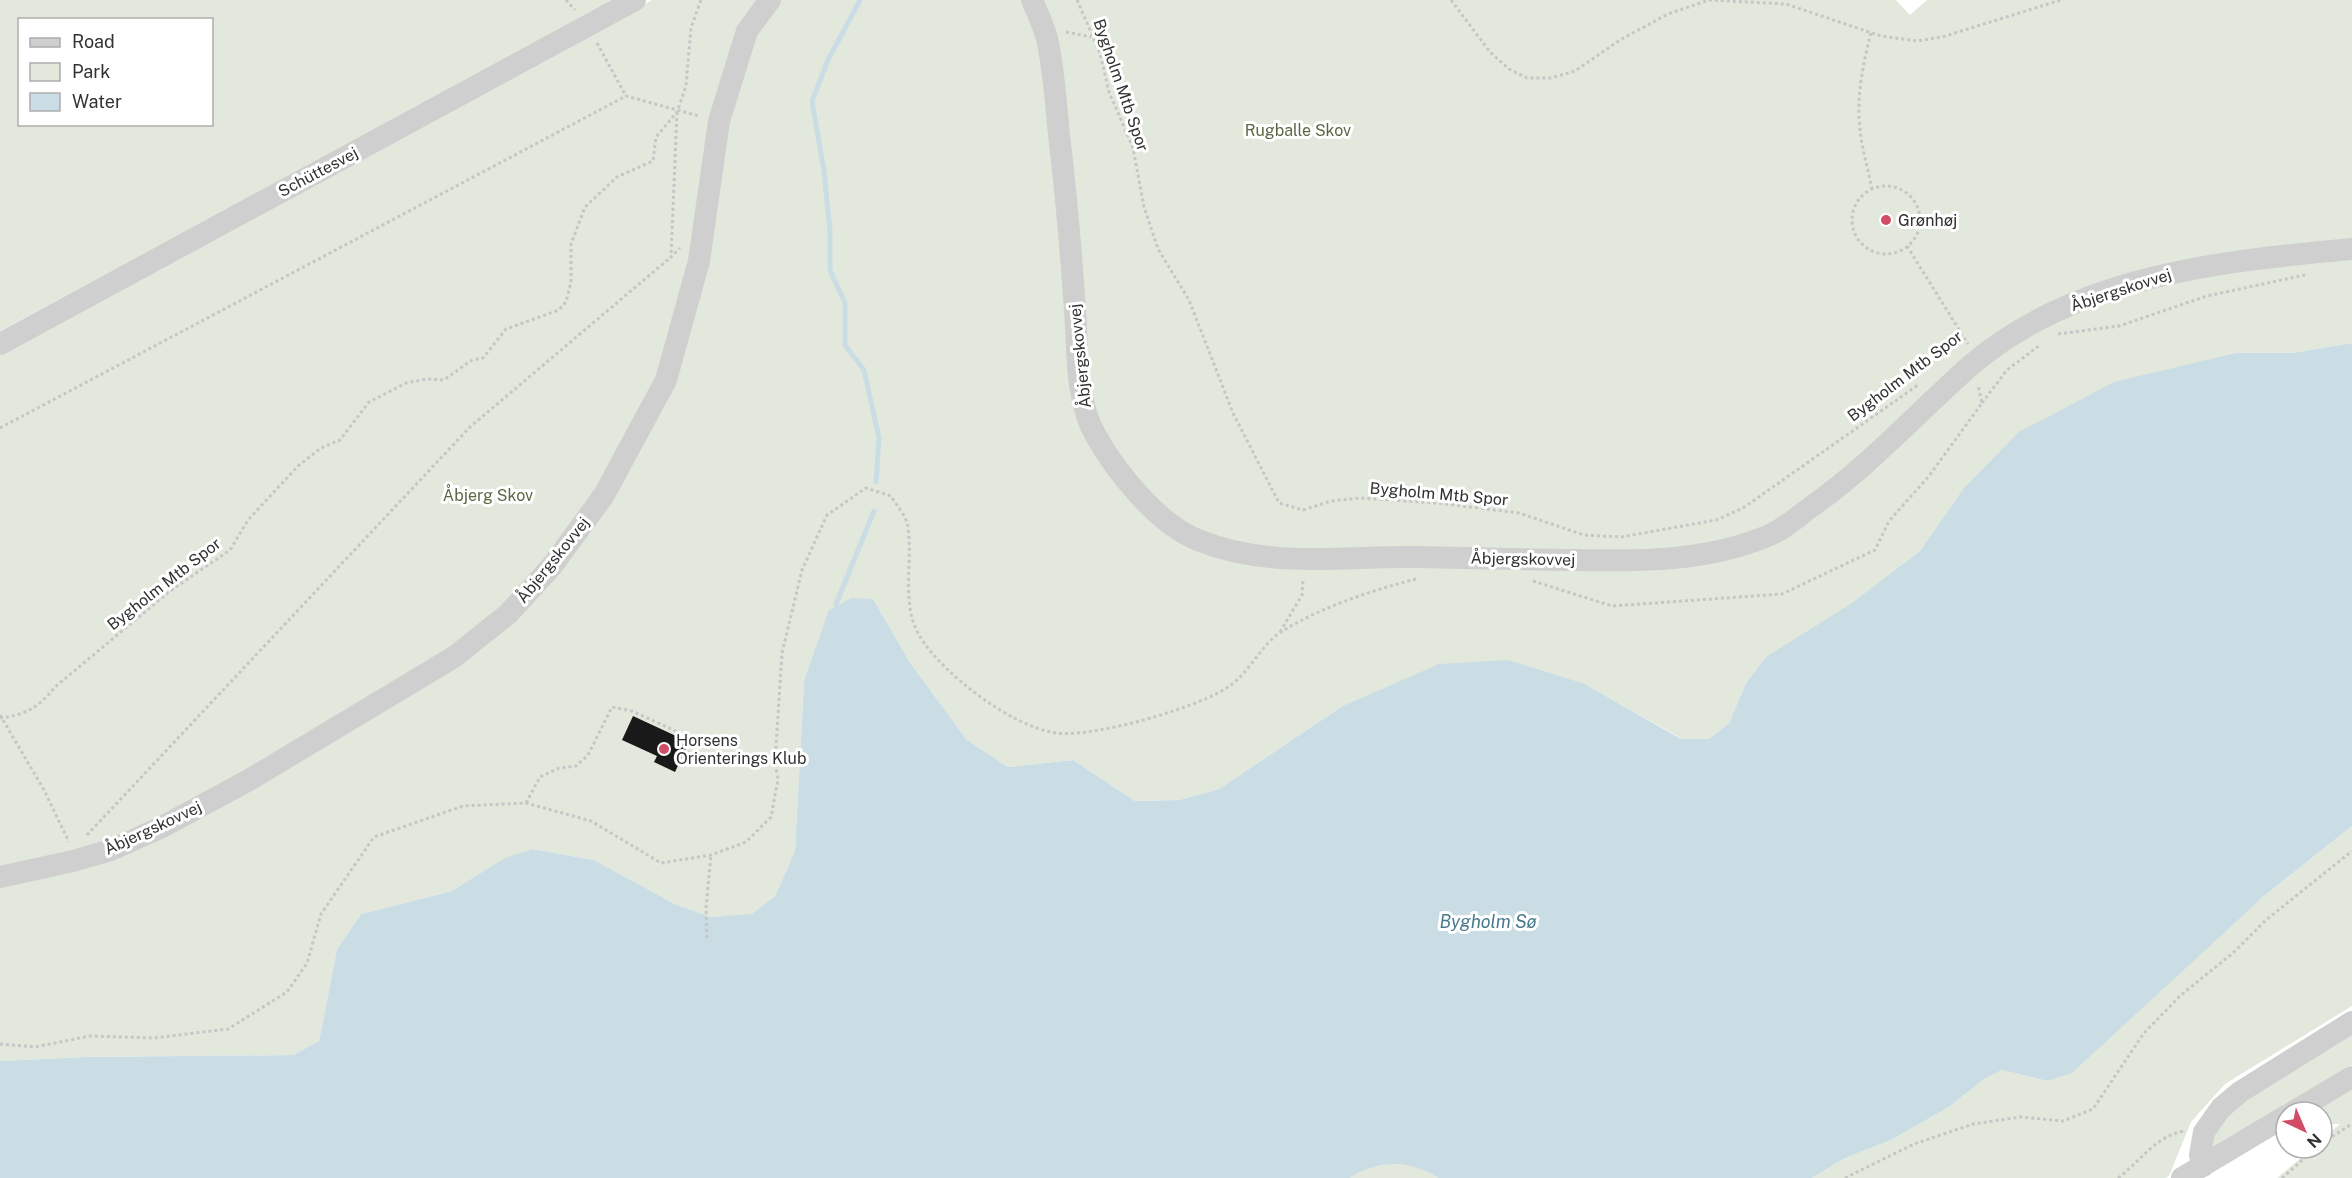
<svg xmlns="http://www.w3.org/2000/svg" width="2352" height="1178" viewBox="0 0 2352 1178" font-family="'Public Sans',sans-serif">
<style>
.green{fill:#e3e8dd;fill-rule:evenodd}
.water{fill:#cadde4}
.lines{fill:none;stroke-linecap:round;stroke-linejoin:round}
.stream{stroke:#cadde4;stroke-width:5}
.building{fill:#191919}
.path{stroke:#c6c6c6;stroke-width:3;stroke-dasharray:3 3;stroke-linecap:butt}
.minor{stroke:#cfcfcf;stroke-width:22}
.poi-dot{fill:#d14c67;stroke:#fff;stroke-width:2}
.labels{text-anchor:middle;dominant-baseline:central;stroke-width:6;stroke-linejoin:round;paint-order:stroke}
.street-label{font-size:16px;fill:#323232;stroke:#fff}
.park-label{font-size:16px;fill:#5a6944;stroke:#fff}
.poi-label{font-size:16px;fill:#323232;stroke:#fff;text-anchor:start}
.water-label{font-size:18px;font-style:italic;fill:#497a8c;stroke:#fff}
</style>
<rect width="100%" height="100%" fill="#fff"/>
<!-- green -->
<g class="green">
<path d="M0 0H618L0 331ZM20 20H212V124H20Z"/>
<polygon points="652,0 1896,0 1910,15 1927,0 2352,0 2352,343 2292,353 2236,353 1964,489 1920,551 1745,685 1729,723 1709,739 1682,739 1585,684 1341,707 1219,789 1179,800 1135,801 1073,760 1008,767 967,740 911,664 873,599 804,681 795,851 775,896 752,915 711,917 675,904 594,860 532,849 505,859 452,891 361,914 337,949 319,1041 293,1055 85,1057 0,1061 0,353"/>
<polygon points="2352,826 2352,1006 2225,1084 2191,1122 2169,1176 2165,1178 1812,1178 1843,1159 1891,1140 1949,1107 1984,1079 2002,1070 2047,1081 2264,896"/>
<polygon points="2352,1030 2352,1065 2208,1152 2222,1112"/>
<polygon points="2352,1089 2352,1178 2277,1178 2313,1148 2322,1148 2322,1140 2340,1124 2322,1124 2322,1112 2311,1112"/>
<polygon points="1389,1163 1420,1167 1438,1178 1350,1178 1363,1169"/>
</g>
<!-- water -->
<path class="water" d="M2352 343V826L2264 896 2072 1073 2047 1081 2002 1070 1984 1079 1949 1107 1891 1140 1843 1159 1812 1178H1438C1410 1160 1379 1159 1350 1178H0V1061L85 1057 293 1055 319 1041 337 949 361 914 452 891 505 858 532 849 594 860 675 904 711 917 752 914 775 896 795 851 804 681 829 610 851 598 873 599 911 664 967 740 1008 767 1073 760 1135 801 1179 800 1219 789 1341 707 1439 664 1508 660 1585 684 1681 739H1709L1729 723 1745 685 1766 657 1849 605 1920 551 1964 488 2019 432 2114 382 2236 353H2292Z"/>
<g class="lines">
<!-- stream -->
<g class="stream">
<polyline points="860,0 828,60 812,101 824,171 830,231 830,270 845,303 845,345 864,370 879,438 876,482"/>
<polyline points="836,604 874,511"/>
</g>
</g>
<!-- building -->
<polygon class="building" points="633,716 689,742 675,772 654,762 657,756 622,740"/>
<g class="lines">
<!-- path -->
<g class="path">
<polyline points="566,0 575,10"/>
<polyline points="1077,0 1100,53 1109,92 1133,148 1144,207 1158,249 1189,300 1233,413 1279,503 1303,510 1331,501 1360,498 1437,503 1519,513 1584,535 1621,537 1716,520 1743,508 1918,385"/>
<polyline points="1451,0 1490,52 1509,69 1527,78 1551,78 1575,71 1620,40 1668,14 1709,0 1786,4 1881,36 1917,41 1942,37 2061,0"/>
<polyline points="1066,32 1091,37"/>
<path d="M1871 33C1863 64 1856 97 1860 130 1862 149 1868 169 1872 189"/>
<polyline points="597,43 626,96"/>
<polyline points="677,112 671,257 680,248"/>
<circle cx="1886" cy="220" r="34"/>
<polyline points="1907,246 1968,344"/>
<polyline points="2058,334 2119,326 2207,296 2305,275"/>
<polyline points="1982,403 2007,370 2040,345"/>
<polyline points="0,428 626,96 699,116"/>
<polyline points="1533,581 1612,606 1782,594 1875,550 1889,521 1929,476 1982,403 1978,385"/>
<polyline points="1280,632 1302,595 1303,579"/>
<polyline points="0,715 44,790 69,842"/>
<path d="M0 718C26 715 39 707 55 687L170 591 230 550 248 520 298 466 321 448 340 440 369 402 406 383 426 379 444 380 472 360 483 358 506 329 559 310 566 302 571 282V244L585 207 617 177 653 161 656 137 677 112 686 86 691 28 701 0"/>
<polyline points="526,803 540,777 559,768 576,766 588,755 612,707 632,711 695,740 683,768"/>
<polyline points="87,835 470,427 671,257"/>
<polyline points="707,938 706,909 711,855"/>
<path d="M0 1044 35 1047 90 1036 154 1038 228 1029 287 992 307 963 321 914 374 837 463 806 526 803 591 821 661 863 711 855 746 842 771 817 778 779 775 762 782 653 802 570 827 515 866 488 891 496C896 505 907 517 908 527 913 561 901 605 919 635 941 673 1013 728 1057 733 1093 738 1202 707 1231 685 1250 671 1261 645 1281 632 1321 607 1370 591 1416 579"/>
<polyline points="2322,1143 2352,1124"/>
<polyline points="1845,1178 1914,1144 1973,1124 2021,1117 2063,1121 2093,1109 2144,1033 2181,995 2233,953 2266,920 2352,851"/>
<path d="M2118 1178C2140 1162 2156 1135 2185 1131"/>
<polyline points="2282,1178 2316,1148"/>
</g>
<!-- minor -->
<g class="minor">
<path d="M1032 0C1038 14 1045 28 1048 43 1054 73 1056 104 1059 135 1066 193 1071 251 1075 310 1078 350 1075 400 1096 436 1116 472 1159 525 1198 540 1269 569 1342 556 1417 557 1466 558 1515 559 1565 560 1633 561 1701 563 1765 537 1782 531 1796 518 1811 507 1869 466 1917 413 1970 366 2074 276 2220 261 2352 249"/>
<polyline points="0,344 635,0"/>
<polyline points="0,877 73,861 111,850 162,827 249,780 454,657 508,614 552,566 604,495 666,380 699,261 719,121 747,31 770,0"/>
<polyline points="2293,1112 2352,1077"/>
<polyline points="2203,1166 2200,1155 2204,1132 2221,1108 2240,1092 2352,1022"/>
<polyline points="2182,1178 2286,1116"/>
</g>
</g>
<!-- markers -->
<g class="poi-dot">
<circle cx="1886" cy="220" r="6"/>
<circle cx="664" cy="749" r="6"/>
</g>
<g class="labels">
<!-- street labels -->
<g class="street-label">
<text transform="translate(1121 85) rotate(71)">Bygholm Mtb Spor</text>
<text transform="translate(318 172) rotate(-28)">Schüttesvej</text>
<text transform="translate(2121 290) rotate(-18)">Åbjergskovvej</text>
<text transform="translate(1080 356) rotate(-96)">Åbjergskovvej</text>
<text transform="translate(1905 376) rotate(-37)">Bygholm Mtb Spor</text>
<text transform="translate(1439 494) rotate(5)">Bygholm Mtb Spor</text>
<text transform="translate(1523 559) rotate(1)">Åbjergskovvej</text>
<text transform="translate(553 560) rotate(-51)">Åbjergskovvej</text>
<text transform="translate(164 584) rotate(-38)">Bygholm Mtb Spor</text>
<text transform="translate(153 828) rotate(-25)">Åbjergskovvej</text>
</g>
<!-- park labels -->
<g class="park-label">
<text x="1298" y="130">Rugballe Skov</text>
<text x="488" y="495">Åbjerg Skov</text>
</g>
<!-- poi labels -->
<g class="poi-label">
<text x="1898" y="220">Grønhøj</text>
<text x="676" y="740">Horsens<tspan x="676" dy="18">Orienterings Klub</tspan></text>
</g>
<!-- water labels -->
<g class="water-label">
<text x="1488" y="921">Bygholm Sø</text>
</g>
</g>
<!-- legend -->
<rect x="18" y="18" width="195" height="108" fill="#ffffff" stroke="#adadad" stroke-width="1.5"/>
<rect x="30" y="38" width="30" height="9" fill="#cfcfcf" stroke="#adadad" stroke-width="1.5"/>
<text x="72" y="48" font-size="18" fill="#323232">Road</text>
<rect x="30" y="63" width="30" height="18" fill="#e3e8dd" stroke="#adadad" stroke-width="1.5"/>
<text x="72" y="78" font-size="18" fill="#323232">Park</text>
<rect x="30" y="93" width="30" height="18" fill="#cadde4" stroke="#adadad" stroke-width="1.5"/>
<text x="72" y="108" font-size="18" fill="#323232">Water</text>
<!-- north arrow -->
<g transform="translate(2304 1130) rotate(136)"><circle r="28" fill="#ffffff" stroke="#adadad" stroke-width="1.5"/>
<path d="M0-4.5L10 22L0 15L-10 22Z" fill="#d14c67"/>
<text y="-9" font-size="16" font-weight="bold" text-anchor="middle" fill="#323232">N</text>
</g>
</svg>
